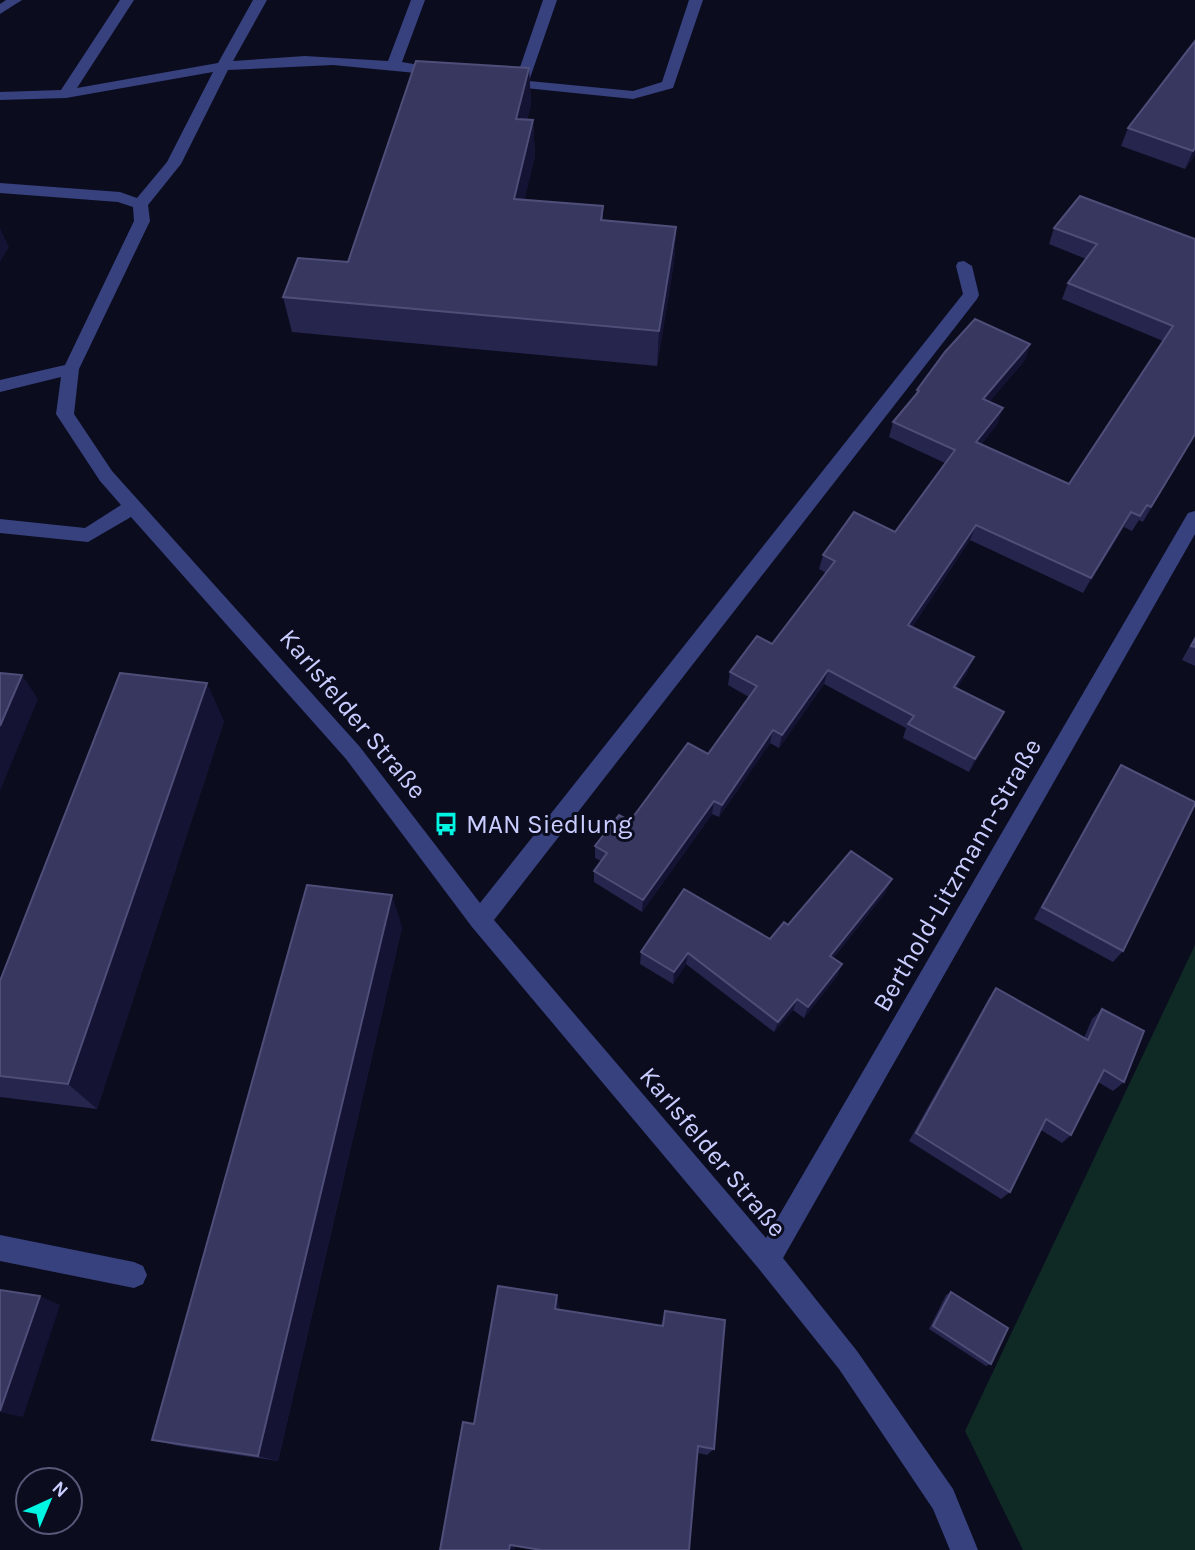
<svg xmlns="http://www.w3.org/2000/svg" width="1195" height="1550" viewBox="0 0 1195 1550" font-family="Karla,sans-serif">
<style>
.green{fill:#0f2924}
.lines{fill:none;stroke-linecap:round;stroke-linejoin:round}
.minor{fill:#37417e;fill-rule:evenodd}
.wall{fill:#25254d}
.shaded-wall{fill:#141333}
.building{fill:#373760;stroke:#4e4e79;stroke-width:2}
.labels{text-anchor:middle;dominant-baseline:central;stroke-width:6;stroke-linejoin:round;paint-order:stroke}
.street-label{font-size:26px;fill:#cacdff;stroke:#0c0c1f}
.poi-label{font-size:26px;fill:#cacdff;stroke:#0c0c1f;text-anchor:start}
</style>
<rect width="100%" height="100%" fill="#0c0c1f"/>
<!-- green -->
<polygon class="green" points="1195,945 1195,1550 1023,1550 965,1431"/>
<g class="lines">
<!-- minor -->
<g class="minor">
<polygon points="6,0 22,0 0,14 0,4"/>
<polygon points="120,0 134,0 77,88 218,63 253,0 267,0 233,61 305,56 388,61 411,0 425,0 402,62 447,70 447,76 333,65 228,70 181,164 148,205 150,221 79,369 74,414 112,471 360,747 480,903 963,294 956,266 958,262 964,261 972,266 979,295 977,299 494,920 766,1238 1188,513 1195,511 1195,534 783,1258 857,1351 953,1489 978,1550 950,1550 933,1509 839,1369 759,1269 472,927 346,759 131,517 88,542 0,533 0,519 85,528 121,505 100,481 56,414 61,377 0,392 0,380 65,365 134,221 133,207 118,202 0,193 0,183 120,192 137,198 167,162 213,72 66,98 0,100 0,92 61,90"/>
<polygon points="543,0 557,0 529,81 633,91 662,82 689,0 703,0 673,88 633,99 496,85 496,79 516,79"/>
<polygon points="0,1235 134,1262 143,1266 147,1275 143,1284 134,1288 0,1261"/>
</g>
</g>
<!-- wall -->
<g class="wall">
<polygon points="1195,41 1195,155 1185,169 1121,146 1128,128"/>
<polygon points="529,68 531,104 527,120 533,120 535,156 524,200 603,206 603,220 676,227 674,262 657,366 292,332 283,297 348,262"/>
<polygon points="1054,228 1195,239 1195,435 1143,522 1139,520 1132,531 1124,527 1083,593 970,540 912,627 968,671 957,688 1004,712 998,725 969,772 903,738 906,728 824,684 779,748 770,743 719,817 712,814 642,912 594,882 594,871 601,861 595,858 595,846 630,821 708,754 749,697 728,685 730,672 772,644 826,573 819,569 823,555 895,532 945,463 889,437 893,422 915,396 917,390 1030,344 1025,360 989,402 998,423 981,444 1069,484 1163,341 1062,299 1068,283 1086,259 1049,244"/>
<polygon points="1195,636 1195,666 1182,660"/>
<polygon points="224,721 97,1109 0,1097 0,981"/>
<polygon points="1121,765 1123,951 1113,962 1034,919 1112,779"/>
<polygon points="886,892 833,958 842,964 837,976 804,1018 793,1010 774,1032 686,964 673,984 640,964 641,952 770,939 788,925"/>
<polygon points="402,927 278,1461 179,1446 152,1440"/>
<polygon points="996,988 1084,1038 1092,1019 1102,1009 1124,1082 1113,1091 1098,1082 1071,1135 1062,1143 1041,1130 1010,1192 1001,1199 909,1141 989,998"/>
<polygon points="951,1292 991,1364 986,1366 929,1329 946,1295"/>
<polygon points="560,1310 661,1326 665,1311 714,1449 707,1455 698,1453 515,1546 515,1550 440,1550 474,1424"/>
</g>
<!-- shaded-wall -->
<g class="shaded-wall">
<polygon points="529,68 531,104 518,155 516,119"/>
<polygon points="533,120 535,156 516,235 514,199"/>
<polygon points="1195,148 1195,155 1185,169 1193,151"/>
<polygon points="676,227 674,262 657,366 659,331"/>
<polygon points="0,228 9,247 0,262"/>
<polygon points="1030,344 1025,360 978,415 983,399"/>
<polygon points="1003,408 998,423 971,458 976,442"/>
<polygon points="1195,434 1195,435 1143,522 1151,507"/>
<polygon points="1131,512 1124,527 1083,593 1091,578"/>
<polygon points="976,525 970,540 903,640 908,625"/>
<polygon points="974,657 968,671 949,701 954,687"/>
<polygon points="828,670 824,684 779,748 782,735"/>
<polygon points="22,675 38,699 0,791 0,726"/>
<polygon points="207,683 224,721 97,1109 68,1084"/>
<polygon points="1004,712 998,725 969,772 975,759"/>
<polygon points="773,730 770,743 719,817 722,805"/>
<polygon points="714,801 712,814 642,912 643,900"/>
<polygon points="892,879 886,892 825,967 830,956"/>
<polygon points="392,895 402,927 278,1461 258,1456"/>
<polygon points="688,953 686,964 673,984 674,972"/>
<polygon points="842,964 837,976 804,1018 808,1007"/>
<polygon points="797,999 793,1010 774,1032 778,1022"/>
<polygon points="557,1295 560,1309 557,1322 555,1309"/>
<polygon points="40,1296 60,1305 23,1417 0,1412"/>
<polygon points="515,1544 515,1550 509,1550 510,1545"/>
</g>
<!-- building -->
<g class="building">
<polygon points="1195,41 1195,148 1193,151 1128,128"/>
<polygon points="416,61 529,68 516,119 533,120 514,199 603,206 601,220 676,227 659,331 283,297 298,258 348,262"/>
<polygon points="1080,196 1195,239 1195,434 1151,507 1147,505 1140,516 1131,512 1091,578 976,525 908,625 974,657 954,687 1004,712 975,759 908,724 914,716 828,670 782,735 773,730 722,805 714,801 643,900 594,871 607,853 595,846 619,815 630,821 688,743 708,754 757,686 730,672 757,636 772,644 835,561 823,555 854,512 895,532 955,450 893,422 919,391 917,390 945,352 975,319 1030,344 983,399 1003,408 976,442 1069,484 1173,326 1068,283 1097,244 1054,228"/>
<polygon points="1195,639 1195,647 1191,646"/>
<polygon points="0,673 22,675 0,726"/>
<polygon points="120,673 207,683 68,1084 0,1076 0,981"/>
<polygon points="1121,765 1195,802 1195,804 1123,951 1042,907"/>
<polygon points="851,851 892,879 830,956 842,964 808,1007 797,999 778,1022 688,953 674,972 641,952 684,889 770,939 784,922 788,925"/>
<polygon points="307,885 392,895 258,1456 152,1440"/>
<polygon points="996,988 1088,1040 1102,1009 1144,1031 1124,1082 1104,1070 1071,1135 1046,1119 1010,1192 916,1133"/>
<polygon points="498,1286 557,1295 555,1309 663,1326 665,1311 725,1320 714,1449 698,1446 689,1550 541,1550 510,1545 509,1550 440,1550 463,1422 474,1424"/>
<polygon points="0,1290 40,1296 0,1411"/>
<polygon points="951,1292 1008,1328 991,1364 933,1326"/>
</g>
<!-- icons -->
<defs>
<g id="bus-bare" transform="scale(1.89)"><path d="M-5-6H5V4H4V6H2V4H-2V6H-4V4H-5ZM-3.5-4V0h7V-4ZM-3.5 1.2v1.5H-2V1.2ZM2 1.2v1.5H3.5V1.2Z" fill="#00f5e3" stroke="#0c0c1f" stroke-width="2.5" paint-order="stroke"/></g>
</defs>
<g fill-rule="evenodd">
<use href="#bus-bare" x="446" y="824"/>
</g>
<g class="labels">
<!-- street labels -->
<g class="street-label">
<text transform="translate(353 714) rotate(50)">Karlsfelder Straße</text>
<text transform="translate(957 875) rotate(-60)">Berthold-Litzmann-Straße</text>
<text transform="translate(713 1152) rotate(50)">Karlsfelder Straße</text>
</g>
<!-- poi labels -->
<g class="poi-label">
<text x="466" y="824">MAN Siedlung</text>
</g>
</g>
<!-- north arrow -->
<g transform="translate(49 1501) rotate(44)"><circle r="33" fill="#0c0c1f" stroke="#585979" stroke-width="2"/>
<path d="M0-5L12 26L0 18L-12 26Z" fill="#00f5e3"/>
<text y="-10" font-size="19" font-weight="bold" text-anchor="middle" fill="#cacdff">N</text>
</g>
</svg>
